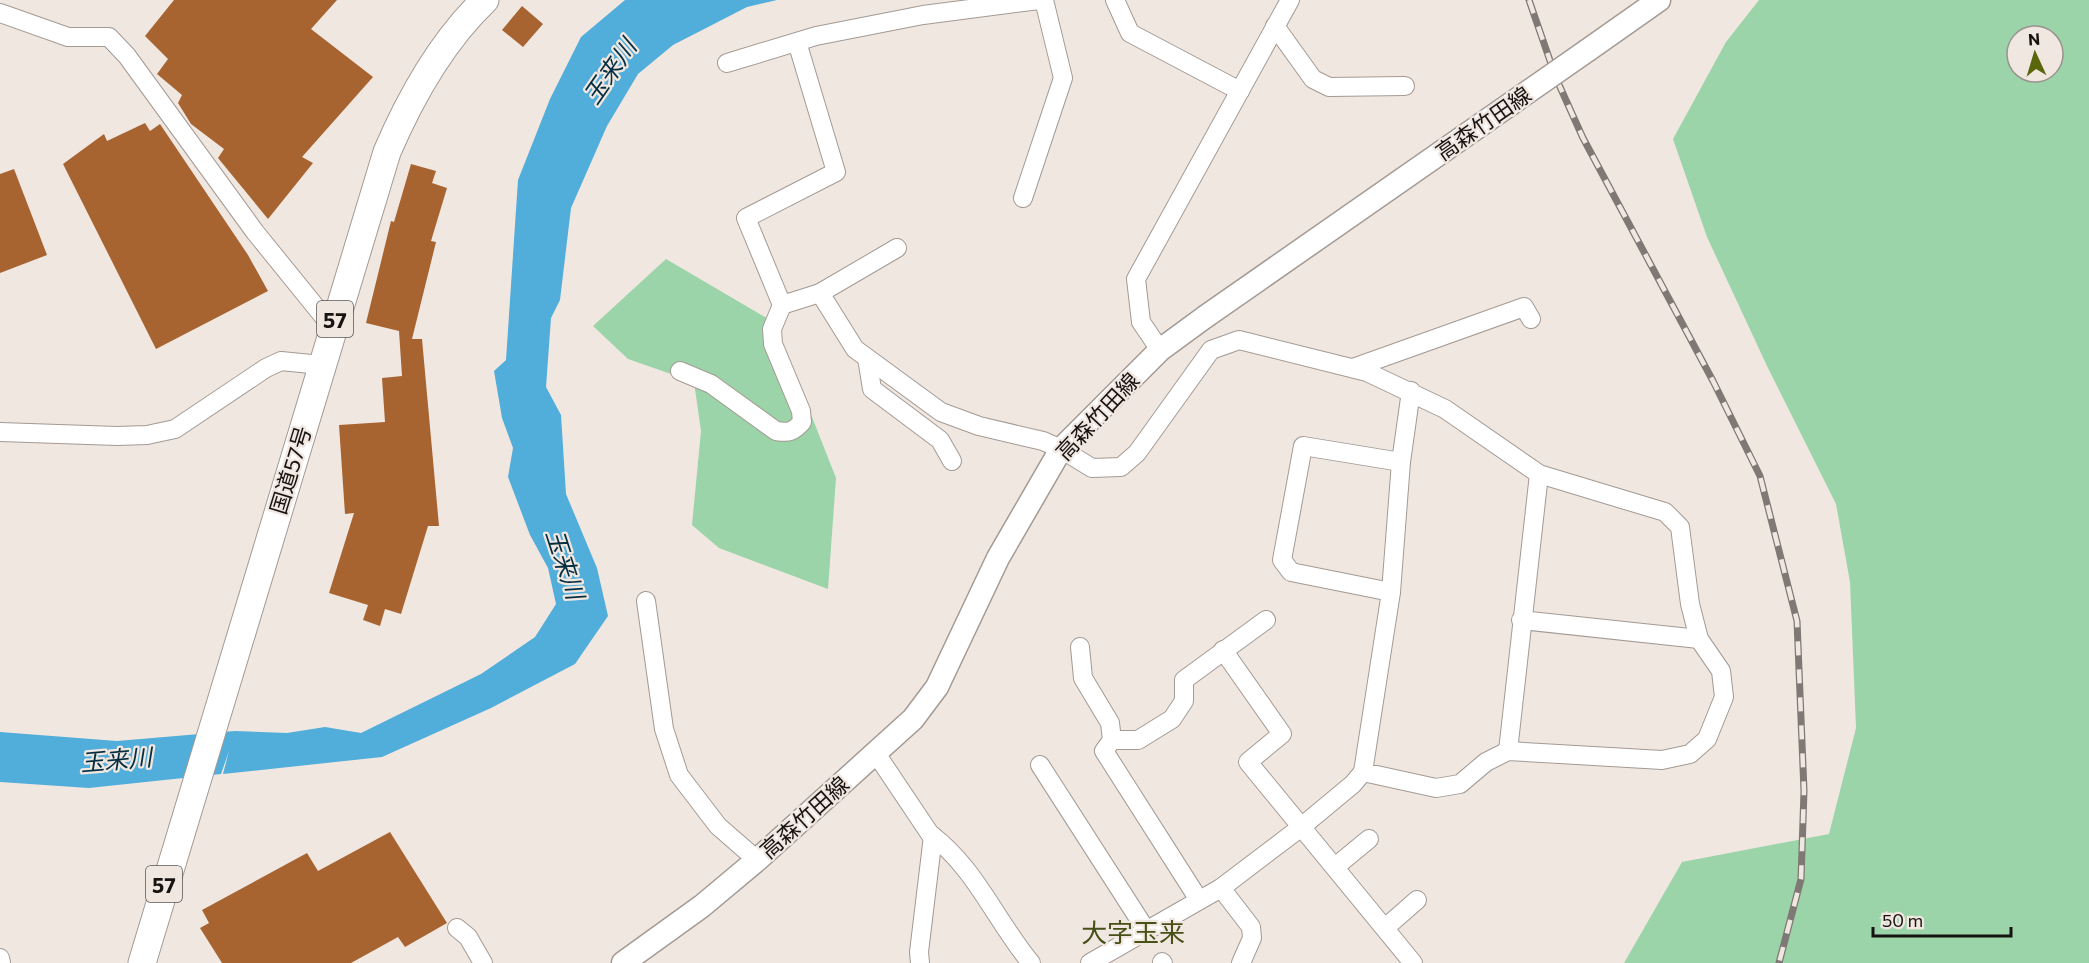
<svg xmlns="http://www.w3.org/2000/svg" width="2089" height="963" viewBox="0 0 2089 963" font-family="Commissioner,'Noto Sans JP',sans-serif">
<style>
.green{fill:#9bd4a8;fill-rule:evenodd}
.water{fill:#51add9}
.building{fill:#a76431}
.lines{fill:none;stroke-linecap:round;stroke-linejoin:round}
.minor-casing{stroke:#a39a94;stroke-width:20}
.major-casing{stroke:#a39a94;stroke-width:25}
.highway-casing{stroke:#a39a94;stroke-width:29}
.minor{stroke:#fff;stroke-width:18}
.major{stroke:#fff;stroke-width:22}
.highway{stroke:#fff;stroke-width:27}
.rail-casing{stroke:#7f7875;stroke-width:7}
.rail{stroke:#f1e7e1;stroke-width:4.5;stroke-dasharray:14;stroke-linecap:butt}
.major-bridge-casing{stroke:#a39a94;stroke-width:25;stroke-linecap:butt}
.major-bridge{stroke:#fff;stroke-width:22}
.labels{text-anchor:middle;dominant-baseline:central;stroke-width:4.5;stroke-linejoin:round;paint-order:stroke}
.shield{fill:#f1e7e1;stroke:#58534f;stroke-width:1.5}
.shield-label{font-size:21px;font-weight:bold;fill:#161311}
.street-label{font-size:22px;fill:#161311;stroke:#f1e7e1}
.water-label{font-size:24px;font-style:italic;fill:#032e41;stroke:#f1e7e1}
.quarter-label{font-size:26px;fill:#475017;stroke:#f1e7e1}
</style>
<rect width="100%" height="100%" fill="#f1e7e1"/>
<!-- green -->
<g class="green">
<path d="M1759 0H2089V963H1624L1682 862 1829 834 1856 728 1850 582 1836 504 1767 366 1707 237 1673 139 1726 42ZM2017 36H2053V72H2017Z"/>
<polygon points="666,259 775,323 836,478 828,589 719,548 692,525 701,431 694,382 628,359 593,326"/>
</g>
<!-- water -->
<polygon class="water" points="625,0 777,0 747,7 673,45 638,74 607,126 571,208 560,300 551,318 546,387 561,415 566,494 597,568 608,616 575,664 491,708 382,757 223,774 229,751 221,774 89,788 0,782 0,732 117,741 235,731 287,733 325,727 361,733 481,674 535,637 556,604 548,568 530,535 508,477 513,448 502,418 494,371 506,360 518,180 550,99 581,37"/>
<!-- building -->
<g class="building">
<polygon points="174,0 337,0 311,29 373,77 302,157 313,163 268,219 218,158 224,149 191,124 178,103 182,95 157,74 168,59 145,36"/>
<polygon points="522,6 543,24 523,47 502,30"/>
<polygon points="145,123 150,131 160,124 248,255 268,291 156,349 63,164 104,134 107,141"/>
<polygon points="411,164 436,171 432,183 447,188 431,241 436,242 412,339 422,339 439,526 428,526 401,614 385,609 380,626 363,620 368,605 329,593 354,513 345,514 339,425 385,422 382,378 402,376 399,331 366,323 391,221 394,222"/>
<polygon points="14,169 47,255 0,273 0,174"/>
<polygon points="390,832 447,923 405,947 398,937 351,963 222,963 200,928 209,923 202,910 307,853 318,871"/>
</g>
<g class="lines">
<!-- minor casing -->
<g class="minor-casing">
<g id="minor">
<polyline points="1115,0 1130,33 1240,91"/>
<polyline points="0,13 68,37 109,37 127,56 255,232 332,327"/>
<polyline points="1275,26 1313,79 1329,87 1405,86"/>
<polyline points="797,42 836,172 746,218 782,305 820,293"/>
<polyline points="727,63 816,36 923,15 1039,0"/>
<polyline points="1023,198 1063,78 1044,0"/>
<polyline points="897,248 820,293 855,349 941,412 979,426 1043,441 1061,449 1092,468 1121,467 1137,453 1211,350 1239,340 1367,372 1445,409 1539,474 1665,512 1680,527 1690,604 1699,639 1721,671 1724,697 1707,739 1690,754 1662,760 1508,751 1486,762 1460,784 1436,788 1363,772 1391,592 1401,462 1411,391"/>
<polyline points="1160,350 1141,322 1136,279 1290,0"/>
<polyline points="867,358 872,389 940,440 952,461"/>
<polyline points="1353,368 1524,307 1531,319"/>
<path d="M680 371 711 384 776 431C789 433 793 432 802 422L801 411 773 344 772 329 782 305"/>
<polyline points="0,432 117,436 147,435 175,429 266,368 281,361 321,365"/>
<polyline points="1391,592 1291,572 1282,560 1303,446 1401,462"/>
<polyline points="646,601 664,729 679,775 718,826 757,860"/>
<polyline points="1521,620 1699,639"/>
<polyline points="1080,647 1083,678 1110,723 1112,740 1104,751 1199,900"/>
<polyline points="1223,650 1282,734 1248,762 1413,963"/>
<polyline points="1112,740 1138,740 1172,719 1184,701 1184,680 1266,620"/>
<polyline points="1508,751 1539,474"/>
<path d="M875 752 930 834C975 867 996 921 1031 963"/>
<polyline points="1040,765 1146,930"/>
<polyline points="1335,867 1369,839"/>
<polyline points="1221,888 1251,927 1252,938 1241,963"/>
<polyline points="457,928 468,937 483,963"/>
<polyline points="1385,928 1417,900"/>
<polyline points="0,958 1,963"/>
<polyline points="1162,962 1163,963"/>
<polyline points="920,963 919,952 933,836"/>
<polyline points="1090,963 1221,888 1300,828 1353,784 1363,772"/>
</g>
</g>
<!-- major casing -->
<g class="major-casing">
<g id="major">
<polyline points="1588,50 1659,0"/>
<polyline points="623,963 702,906 757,860 913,719 937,687 998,558 1061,449 1160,350 1205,317"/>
</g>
</g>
<!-- highway casing -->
<g class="highway-casing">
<path id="highway" d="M142 963 387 152C411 96 441 42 485 0"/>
</g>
<!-- minor -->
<use href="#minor" class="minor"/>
<!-- major -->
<use href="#major" class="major"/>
<!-- highway -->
<use href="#highway" class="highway"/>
<!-- rail casing -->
<g class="rail-casing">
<polyline id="rail" points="1529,0 1556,78 1583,138 1713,381 1760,476 1797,621 1804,791 1801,879 1779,963"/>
</g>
<!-- rail -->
<use href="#rail" class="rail"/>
<!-- major-bridge casing -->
<g class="major-bridge-casing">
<polyline id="major-bridge" points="1205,317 1588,50"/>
</g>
<!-- major-bridge -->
<use href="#major-bridge" class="major-bridge"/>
</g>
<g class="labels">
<!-- shield labels -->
<g class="shield">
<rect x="317" y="301" width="36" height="36" rx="4.5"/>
<rect x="146" y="866" width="36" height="36" rx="4.5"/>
</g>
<g class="shield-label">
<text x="335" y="319">57</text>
<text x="164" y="884">57</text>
</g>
<!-- street labels -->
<g class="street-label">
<text transform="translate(1483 123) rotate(-35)">高森竹田線</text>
<text transform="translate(1097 416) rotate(-47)">高森竹田線</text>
<text transform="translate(290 470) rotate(-73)">国道57号</text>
<text transform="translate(804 817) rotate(-42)">高森竹田線</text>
</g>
<!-- water labels -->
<g class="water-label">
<text transform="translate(609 71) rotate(-55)">玉来川</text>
<text transform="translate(566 564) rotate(72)">玉来川</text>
<text transform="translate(116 759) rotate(-5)">玉来川</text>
</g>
<!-- quarter labels -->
<g class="quarter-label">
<text x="1133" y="931">大字玉来</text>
</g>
</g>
<!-- north arrow -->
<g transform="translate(2035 54) rotate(356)"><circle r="28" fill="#f1e7e1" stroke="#99928e" stroke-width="1.5"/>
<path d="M0-4.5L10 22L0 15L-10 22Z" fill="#5a660b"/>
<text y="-9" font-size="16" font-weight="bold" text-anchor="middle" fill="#161311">N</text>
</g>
<!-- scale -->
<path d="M1873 927v9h138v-9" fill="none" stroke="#161311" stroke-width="3"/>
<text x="1882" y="927" font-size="18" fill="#161311" stroke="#f1e7e1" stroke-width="4.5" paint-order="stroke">50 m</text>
</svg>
